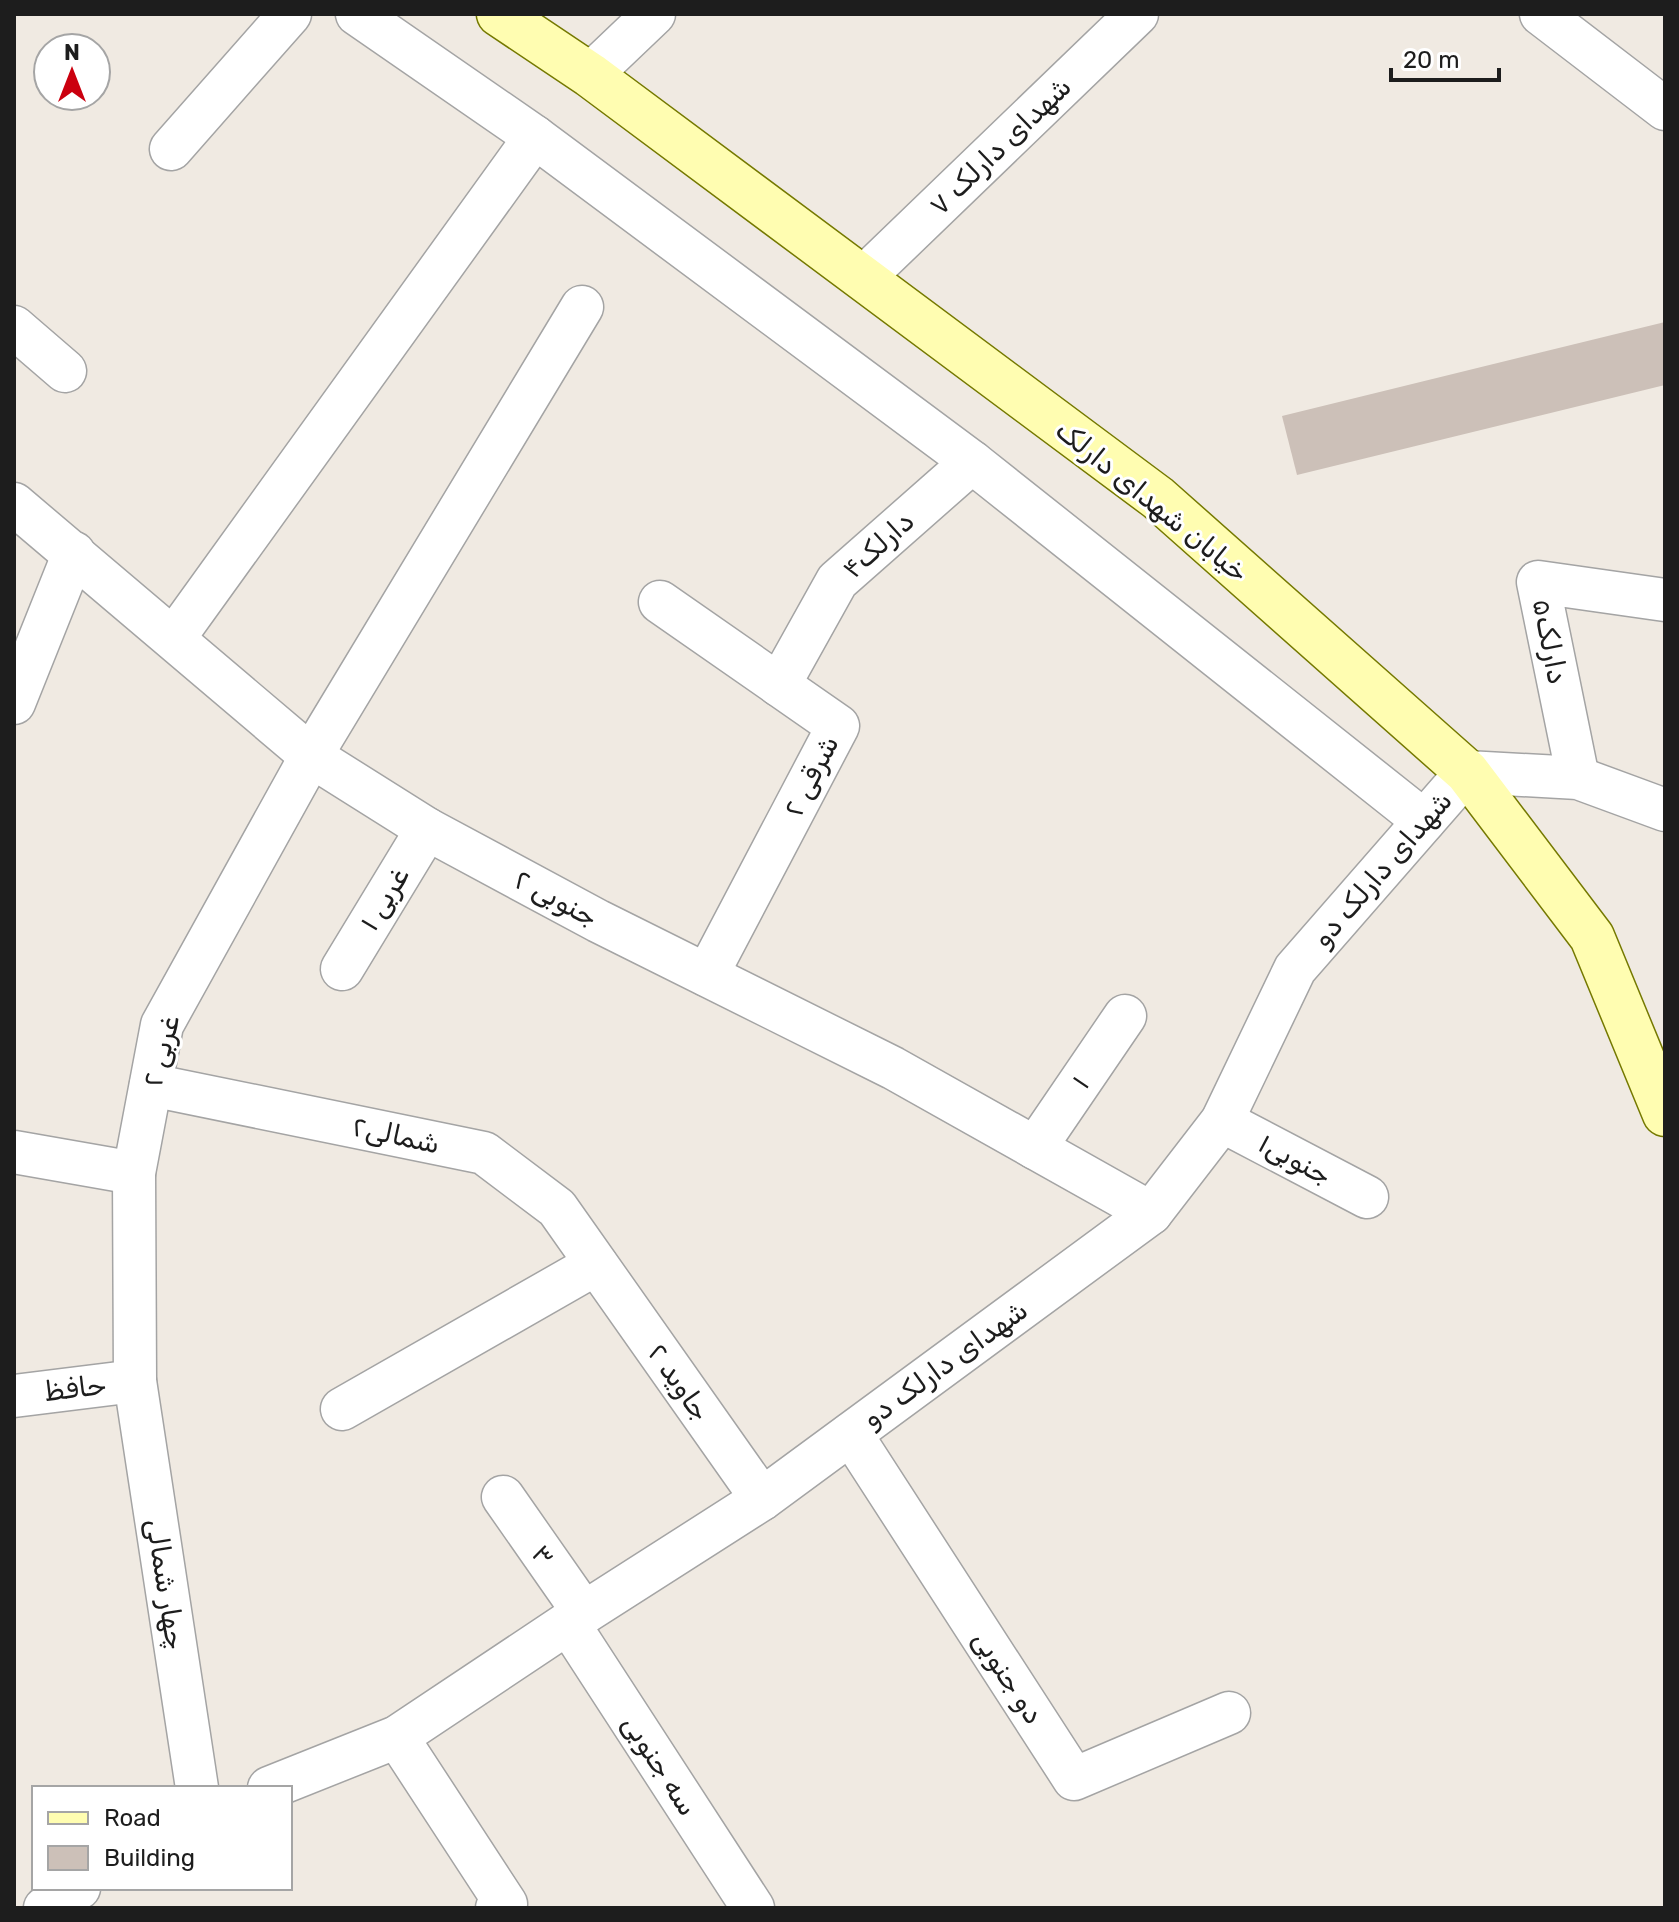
<svg xmlns="http://www.w3.org/2000/svg" width="1679" height="1922" viewBox="0 0 1679 1922" font-family="Rubik,'Noto Sans Arabic',sans-serif">
<style>
.building{fill:#ccc0b8}
.lines{fill:none;stroke-linecap:round;stroke-linejoin:round}
.street-casing{stroke:#a4a4a4;stroke-width:45}
.secondary-casing{stroke:#757900;stroke-width:47}
.street{stroke:#fff;stroke-width:42}
.secondary{stroke:#fffdb1;stroke-width:44}
.labels{text-anchor:middle;dominant-baseline:central;stroke-width:6;stroke-linejoin:round;paint-order:stroke}
.street-label{font-size:28px;fill:#1d1d1d;stroke:#fff}
</style>
<rect width="100%" height="100%" fill="#f0eae2"/>
<!-- building -->
<polygon class="building" points="1665,322 1665,385 1297,475 1282,416"/>
<g class="lines">
<!-- street casing -->
<g class="street-casing">
<g id="street">
<polyline points="357,14 535,137 972,462 1424,821"/>
<polyline points="1541,14 1665,109"/>
<polyline points="590,75 654,14"/>
<polyline points="171,149 290,14"/>
<polyline points="863,278 1137,14"/>
<polyline points="14,327 65,371"/>
<polyline points="14,504 311,756 427,829 598,921 893,1068 1151,1213"/>
<polyline points="660,602 838,726 707,975"/>
<polyline points="174,638 535,137"/>
<polyline points="779,685 837,581 972,462"/>
<polyline points="14,703 74,553"/>
<polyline points="1578,778 1538,582 1665,600"/>
<polyline points="342,969 427,829"/>
<polyline points="151,1085 484,1153 557,1208 762,1499"/>
<polyline points="1222,1121 1367,1197"/>
<polyline points="1035,1148 1125,1016"/>
<polyline points="14,1152 134,1173"/>
<polyline points="14,1396 135,1381"/>
<polyline points="342,1409 596,1264"/>
<polyline points="851,1434 1074,1779 1229,1713"/>
<polyline points="503,1497 584,1613"/>
<polyline points="568,1623 753,1908"/>
<polyline points="397,1737 506,1904 497,1908"/>
<polyline points="197,1788 135,1381 134,1173 162,1025 311,756 582,307"/>
<polyline points="269,1788 397,1737 568,1623 762,1499 1151,1213 1222,1121 1295,969 1467,772 1578,778 1665,810"/>
<polyline points="45,1908 79,1888"/>
</g>
</g>
<!-- secondary casing -->
<g class="secondary-casing">
<polyline id="secondary" points="499,14 590,75 1158,498 1467,772 1592,937 1665,1114"/>
</g>
<!-- street -->
<use href="#street" class="street"/>
<!-- secondary -->
<use href="#secondary" class="secondary"/>
</g>
<g class="labels">
<!-- street labels -->
<g class="street-label">
<text transform="translate(1000 146) rotate(-44)">شهدای دارلک ۷</text>
<text transform="translate(1152 501) rotate(39)">خیابان شهدای دارلک</text>
<text transform="translate(878 545) rotate(-42)">دارلک۴</text>
<text transform="translate(1550 641) rotate(79)">دارلک۵</text>
<text transform="translate(811 776) rotate(-63)">۲ شرقی</text>
<text transform="translate(1382 869) rotate(-49)">شهدای دارلک دو</text>
<text transform="translate(556 898) rotate(28)">۲ جنوبی</text>
<text transform="translate(384 899) rotate(-59)">۱ غربی</text>
<text transform="translate(161 1051) rotate(-75)">۲ غربی</text>
<text transform="translate(1080 1082) rotate(-56)">۱</text>
<text transform="translate(396 1135) rotate(12)">شمالی۲</text>
<text transform="translate(1295 1159) rotate(28)">جنوبی۱</text>
<text transform="translate(945 1364) rotate(-36)">شهدای دارلک دو</text>
<text transform="translate(679 1382) rotate(55)">۲ جاوید</text>
<text transform="translate(75 1388) rotate(-7)">حافظ</text>
<text transform="translate(543 1555) rotate(55)">۳</text>
<text transform="translate(166 1584) rotate(81)">چهار شمالی</text>
<text transform="translate(1008 1677) rotate(57)">دو جنوبی</text>
<text transform="translate(660 1765) rotate(57)">سه جنوبی</text>
</g>
</g>
<!-- border -->
<rect width="1679" height="1922" fill="none" stroke="#1d1d1d" stroke-width="32"/>
<!-- legend -->
<rect x="32" y="1786" width="260" height="104" fill="#ffffff" stroke="#a5a5a5" stroke-width="2"/>
<rect x="48" y="1812" width="40" height="12" fill="#fffdb1" stroke="#a5a5a5" stroke-width="2"/>
<text x="104" y="1826" font-size="24" fill="#1d1d1d">Road</text>
<rect x="48" y="1846" width="40" height="24" fill="#ccc0b8" stroke="#a5a5a5" stroke-width="2"/>
<text x="104" y="1866" font-size="24" fill="#1d1d1d">Building</text>
<!-- north arrow -->
<g transform="translate(72 72)"><circle r="38" fill="#ffffff" stroke="#a5a5a5" stroke-width="2"/>
<path d="M0-6L14 30L0 20L-14 30Z" fill="#cb000f"/>
<text y="-12" font-size="22" font-weight="bold" text-anchor="middle" fill="#1d1d1d">N</text>
</g>
<!-- scale -->
<path d="M1391 68v12h108v-12" fill="none" stroke="#1d1d1d" stroke-width="4"/>
<text x="1403" y="68" font-size="24" fill="#1d1d1d" stroke="#ffffff" stroke-width="6" paint-order="stroke">20 m</text>
</svg>
